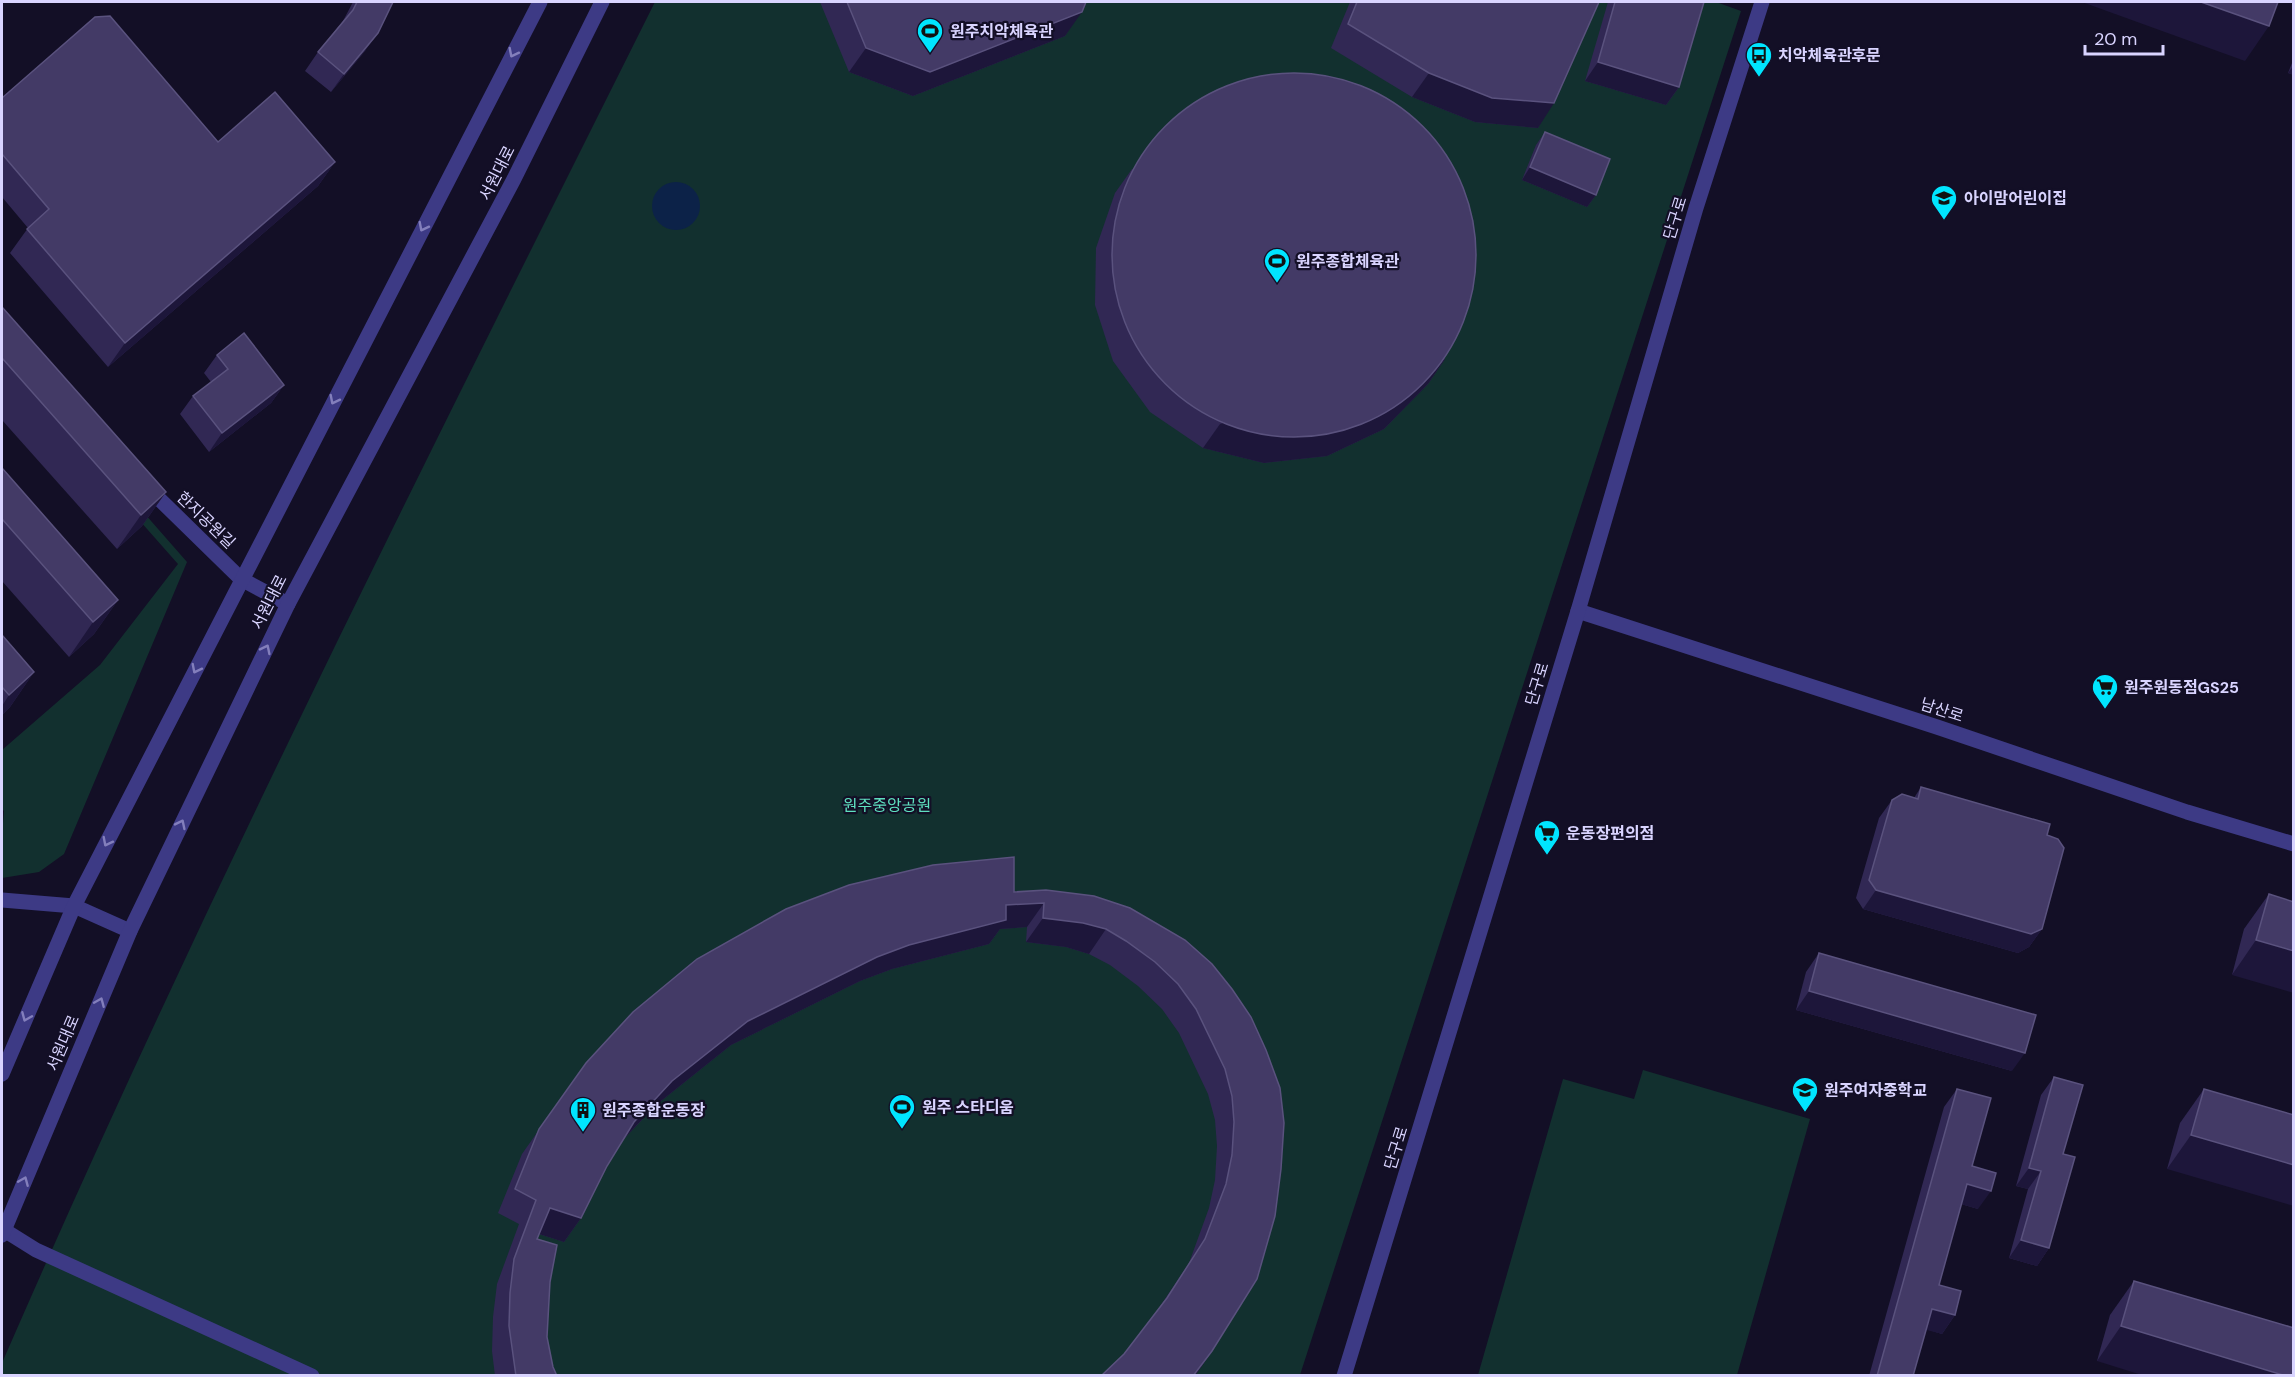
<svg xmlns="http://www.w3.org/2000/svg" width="2295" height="1377" viewBox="0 0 2295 1377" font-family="'DM Sans','Noto Sans KR',sans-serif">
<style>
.green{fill:#12302f}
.water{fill:#0c2248}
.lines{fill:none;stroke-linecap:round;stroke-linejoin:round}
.minor{stroke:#3d3a85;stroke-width:15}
.wall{fill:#312854}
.shaded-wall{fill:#1d163a}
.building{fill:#433a66;stroke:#5a527e;stroke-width:1.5}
.oneway{stroke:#837fbc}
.labels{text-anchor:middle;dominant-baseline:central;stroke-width:4.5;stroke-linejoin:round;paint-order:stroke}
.poi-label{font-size:16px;font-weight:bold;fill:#d9d4ff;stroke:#130f26;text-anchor:start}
.street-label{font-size:16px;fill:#d9d4ff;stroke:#130f26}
.park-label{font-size:16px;fill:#5fe0c0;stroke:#130f26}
</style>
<rect width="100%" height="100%" fill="#130f26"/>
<!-- green -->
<g class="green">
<path d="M655 2H1716L1741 11 1300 1375 2 1376V1363C203 901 430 452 655 2Z"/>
<polygon points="2,351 187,562 64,854 39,872 2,878 2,835 4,811 2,809 2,750 100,665 178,564 102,478"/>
<polygon points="1643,1070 1810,1119 1737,1375 1478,1375 1563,1079 1634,1099"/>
</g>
<!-- water -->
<circle class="water" cx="676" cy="206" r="24"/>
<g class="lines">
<!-- minor -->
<g class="minor">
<polyline points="146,486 241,579 288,604"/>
<polyline points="1578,611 1937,727 2187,812 2294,844"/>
<polyline points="2,900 74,906 130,931"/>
<polyline points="2,1074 74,906 540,2"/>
<polyline points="4,1230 36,1250 312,1376"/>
<polyline points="2,1235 130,931 288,604 514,179 602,2"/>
<polyline points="1344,1376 1578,611 1696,208 1762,2"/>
</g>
</g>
<!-- wall -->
<g class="wall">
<polygon points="353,2 393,2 365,51 331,92 305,71 318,52 343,21"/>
<polygon points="820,2 1086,2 1065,36 913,96 849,72"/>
<polygon points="1350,2 1599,2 1538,128 1475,122 1412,97 1331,48"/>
<polygon points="1608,2 1704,2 1679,87 1666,105 1585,81"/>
<polygon points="2294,58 2294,75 2288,73"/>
<polygon points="2,98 218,142 335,162 318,186 108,367 10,253 28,228 2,197"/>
<polygon points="1545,132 1596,195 1587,207 1522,180 1536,145"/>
<polygon points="1132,169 1445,359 1428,384 1384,429 1327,456 1264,463 1203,448 1150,412 1113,361 1095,305 1096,248 1115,193"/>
<polygon points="2,307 166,492 142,526 117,549 2,420"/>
<polygon points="217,355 284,385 271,403 209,452 180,414 193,396 211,382 204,373"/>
<polygon points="2,468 118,600 94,634 69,657 2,581"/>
<polygon points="2,635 34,672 10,707 2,715"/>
<polygon points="1921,787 2047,835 2042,929 2029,947 2018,953 1863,909 1856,898 1879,818 1892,800 1914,798"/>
<polygon points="1046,890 1251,1017 1212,1351 1195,1376 1101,1376 1124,1354 1159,1308 1189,1263 1209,1208 1215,1180 1217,1146 1215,1120 1208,1094 1179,1033 1162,1009 1138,986 1110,965 1089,954 1066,947 1026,942 1027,927 1000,929 989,944 892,969 860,981 731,1045 656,1105 623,1140 607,1166 581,1218 564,1242 539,1234 537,1239 550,1282 547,1337 553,1367 557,1376 495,1376 492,1351 493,1317 497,1284 519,1224 498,1213 522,1154 586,1063 1014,892"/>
<polygon points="2269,894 2294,902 2232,975 2244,929"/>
<polygon points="1819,953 2012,1071 1796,1010 1806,972"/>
<polygon points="2054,1077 2063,1154 2049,1248 2037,1266 2009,1258 2028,1189 2016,1186 2041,1095"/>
<polygon points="1957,1089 1972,1166 1978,1209 1961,1204 1939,1285 1955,1315 1942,1334 1926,1329 1913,1376 1869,1376 1944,1107"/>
<polygon points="2204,1089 2294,1115 2167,1169 2180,1123"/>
<polygon points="2134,1281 2294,1328 2097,1361 2110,1315"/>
</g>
<!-- shaded-wall -->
<g class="shaded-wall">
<polygon points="2082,2 2201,2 2269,26 2245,61"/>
<polygon points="1082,12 1065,36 913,96 849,72 866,48"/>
<polygon points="378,33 365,51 331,92 344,74"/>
<polygon points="1598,62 1679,87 1666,105 1585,81"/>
<polygon points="2294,65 2294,75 2288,73"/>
<polygon points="1429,73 1554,103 1538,128 1475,122 1412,97"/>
<polygon points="335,162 318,186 108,367 125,343"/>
<polygon points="1530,167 1596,195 1587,207 1522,180"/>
<polygon points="1445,359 1428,384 1384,429 1327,456 1264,463 1203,448 1220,424"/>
<polygon points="284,385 271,403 209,452 222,433"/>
<polygon points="166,492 142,526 117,549 141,515"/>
<polygon points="118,600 94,634 69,657 93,622"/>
<polygon points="34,672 10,707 2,715 2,706 9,695"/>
<polygon points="1876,890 2042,929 2029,947 2018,953 1863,909"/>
<polygon points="1044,903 1027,927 1000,929 989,944 892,969 860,981 731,1045 656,1105 617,1146 634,1122 672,1081 748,1021 877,957 1006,905"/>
<polygon points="1043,918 1083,923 1106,929 1089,954 1066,947 1026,942"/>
<polygon points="2256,940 2294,951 2294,993 2232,975"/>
<polygon points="1809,991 2025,1053 2012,1071 1796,1010"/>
<polygon points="2191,1135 2294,1165 2294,1206 2167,1169"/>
<polygon points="2029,1168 2041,1171 2028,1189 2016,1186"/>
<polygon points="1967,1184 1991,1191 1978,1209 1954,1202"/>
<polygon points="550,1208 581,1218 564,1242 533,1232"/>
<polygon points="2021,1240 2049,1248 2037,1266 2009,1258"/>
<polygon points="1932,1309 1955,1315 1942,1334 1919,1328"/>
<polygon points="2121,1326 2286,1376 2145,1376 2097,1361"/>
<polygon points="1212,1351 1195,1376 1193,1376"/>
</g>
<!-- building -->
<g class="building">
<polygon points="357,2 393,2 378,33 344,74 318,52 353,10"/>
<polygon points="847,2 1086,2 1082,12 930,72 866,48"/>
<polygon points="1357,2 1599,2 1554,103 1492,98 1429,73 1348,24"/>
<polygon points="1615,2 1704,2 1679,87 1598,62"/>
<polygon points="2201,2 2278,2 2269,26"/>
<polygon points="110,16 218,142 275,92 335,162 125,343 27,229 49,209 2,154 2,98 95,17"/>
<circle cx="1294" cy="255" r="182"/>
<polygon points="1545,132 1610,159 1596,195 1530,167"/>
<polygon points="2,307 166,492 141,515 2,358"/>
<polygon points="244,333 284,385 222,433 193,396 228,369 217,355"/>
<polygon points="2,468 118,600 93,622 2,519"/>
<polygon points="2,635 34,672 9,695 2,687"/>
<polygon points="1921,787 2050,824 2047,835 2058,839 2064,848 2042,929 2031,934 1876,890 1869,880 1892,800 1902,794 1918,799"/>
<polygon points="1014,857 1014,892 1046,890 1094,896 1130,908 1185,940 1212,964 1232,989 1251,1017 1266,1050 1280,1088 1284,1123 1281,1169 1275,1216 1257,1279 1212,1351 1193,1376 1101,1376 1124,1354 1167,1298 1205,1239 1226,1184 1232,1155 1234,1122 1232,1096 1225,1069 1196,1009 1178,984 1155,962 1126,941 1106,929 1083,923 1043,918 1044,903 1006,905 1006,920 909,945 877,957 748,1021 672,1081 634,1122 607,1166 581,1218 550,1208 537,1239 557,1245 550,1282 547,1337 553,1367 557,1376 516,1376 509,1326 510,1293 514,1259 536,1200 515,1189 539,1129 586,1063 633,1012 697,959 786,909 849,885 933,865"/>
<polygon points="2269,894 2294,902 2294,951 2256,940"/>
<polygon points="1819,953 2036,1015 2025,1053 1809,991"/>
<polygon points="2054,1077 2083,1085 2063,1154 2075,1157 2049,1248 2021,1240 2041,1171 2029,1168"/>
<polygon points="1957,1089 1991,1098 1972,1166 1996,1173 1991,1191 1967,1184 1939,1285 1961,1291 1955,1315 1932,1309 1913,1376 1877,1376"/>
<polygon points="2204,1089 2294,1115 2294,1165 2191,1135"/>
<polygon points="2134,1281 2294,1328 2294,1376 2286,1376 2121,1326"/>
</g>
<!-- one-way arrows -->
<defs><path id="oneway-chevron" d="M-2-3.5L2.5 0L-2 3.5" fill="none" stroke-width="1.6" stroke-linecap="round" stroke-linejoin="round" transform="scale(1.5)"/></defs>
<g class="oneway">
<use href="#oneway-chevron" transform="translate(513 53) rotate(117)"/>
<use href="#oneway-chevron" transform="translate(423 227) rotate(117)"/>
<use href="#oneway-chevron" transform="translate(334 400) rotate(117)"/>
<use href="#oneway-chevron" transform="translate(266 649) rotate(-64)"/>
<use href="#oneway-chevron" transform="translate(196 669) rotate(117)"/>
<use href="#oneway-chevron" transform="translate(181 824) rotate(-64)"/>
<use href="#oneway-chevron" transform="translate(107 842) rotate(117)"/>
<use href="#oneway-chevron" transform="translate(100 1002) rotate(-67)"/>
<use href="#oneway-chevron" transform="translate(26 1017) rotate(113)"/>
<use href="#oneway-chevron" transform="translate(24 1181) rotate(-67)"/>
</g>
<!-- icons -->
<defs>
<g id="stadium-pin" transform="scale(1.35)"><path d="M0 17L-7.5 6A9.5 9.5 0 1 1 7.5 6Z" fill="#00e5ff" stroke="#130f26"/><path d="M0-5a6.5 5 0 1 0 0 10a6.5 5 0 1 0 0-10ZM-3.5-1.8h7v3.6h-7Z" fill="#111"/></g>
<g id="bus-pin" transform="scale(1.35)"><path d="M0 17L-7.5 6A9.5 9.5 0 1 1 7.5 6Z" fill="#00e5ff" stroke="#130f26"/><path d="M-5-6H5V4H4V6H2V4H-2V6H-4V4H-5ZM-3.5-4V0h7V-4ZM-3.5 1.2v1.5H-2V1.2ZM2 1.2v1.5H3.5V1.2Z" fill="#111"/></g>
<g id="school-pin" transform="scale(1.35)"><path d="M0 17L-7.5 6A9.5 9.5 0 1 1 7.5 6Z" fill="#00e5ff" stroke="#130f26"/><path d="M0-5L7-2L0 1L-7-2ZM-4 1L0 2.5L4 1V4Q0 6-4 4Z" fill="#111"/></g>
<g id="supermarket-pin" transform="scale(1.35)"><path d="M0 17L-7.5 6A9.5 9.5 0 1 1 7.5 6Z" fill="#00e5ff" stroke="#130f26"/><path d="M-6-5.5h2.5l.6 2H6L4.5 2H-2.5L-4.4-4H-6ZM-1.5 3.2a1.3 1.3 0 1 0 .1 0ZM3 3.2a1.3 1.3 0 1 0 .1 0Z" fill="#111"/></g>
<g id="building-pin" transform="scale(1.35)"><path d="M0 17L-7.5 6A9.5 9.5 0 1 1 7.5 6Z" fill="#00e5ff" stroke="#130f26"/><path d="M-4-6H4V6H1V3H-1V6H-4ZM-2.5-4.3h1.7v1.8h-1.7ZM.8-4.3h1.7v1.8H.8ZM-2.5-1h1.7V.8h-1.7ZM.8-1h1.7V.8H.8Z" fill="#111"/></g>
</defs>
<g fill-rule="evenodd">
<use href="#stadium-pin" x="930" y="31"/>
<use href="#bus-pin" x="1759" y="55"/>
<use href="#school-pin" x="1944" y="198"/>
<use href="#stadium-pin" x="1277" y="261"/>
<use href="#supermarket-pin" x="2105" y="687"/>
<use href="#supermarket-pin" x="1547" y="833"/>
<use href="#school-pin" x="1805" y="1090"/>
<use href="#stadium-pin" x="902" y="1107"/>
<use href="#building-pin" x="583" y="1110"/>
</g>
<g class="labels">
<!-- poi labels -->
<g class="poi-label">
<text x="950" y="31">원주치악체육관</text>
<text x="1778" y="55">치악체육관후문</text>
<text x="1964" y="198">아이맘어린이집</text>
<text x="1296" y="261">원주종합체육관</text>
<text x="2124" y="687">원주원동점GS25</text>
<text x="1566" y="833">운동장편의점</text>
<text x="1824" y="1090">원주여자중학교</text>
<text x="922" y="1107">원주 스타디움</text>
<text x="602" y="1110">원주종합운동장</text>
</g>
<!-- street labels -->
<g class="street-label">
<text transform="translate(497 173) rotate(-63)">서원대로</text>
<text transform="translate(1675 218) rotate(-73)">단구로</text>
<text transform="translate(206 520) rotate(44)">한지공원길</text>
<text transform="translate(269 602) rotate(-63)">서원대로</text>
<text transform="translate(1537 684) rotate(-73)">단구로</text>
<text transform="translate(1942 710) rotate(18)">남산로</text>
<text transform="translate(63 1043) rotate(-67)">서원대로</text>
<text transform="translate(1396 1148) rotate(-73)">단구로</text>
</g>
<!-- park labels -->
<g class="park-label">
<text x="887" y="805">원주중앙공원</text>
</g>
</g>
<!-- border -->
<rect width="2295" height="1377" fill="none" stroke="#d9d4ff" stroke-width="6"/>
<!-- scale -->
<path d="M2085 45v9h78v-9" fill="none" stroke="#d9d4ff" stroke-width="3"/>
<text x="2094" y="45" font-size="18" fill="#d9d4ff" stroke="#130f26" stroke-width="4.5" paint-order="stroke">20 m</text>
</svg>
